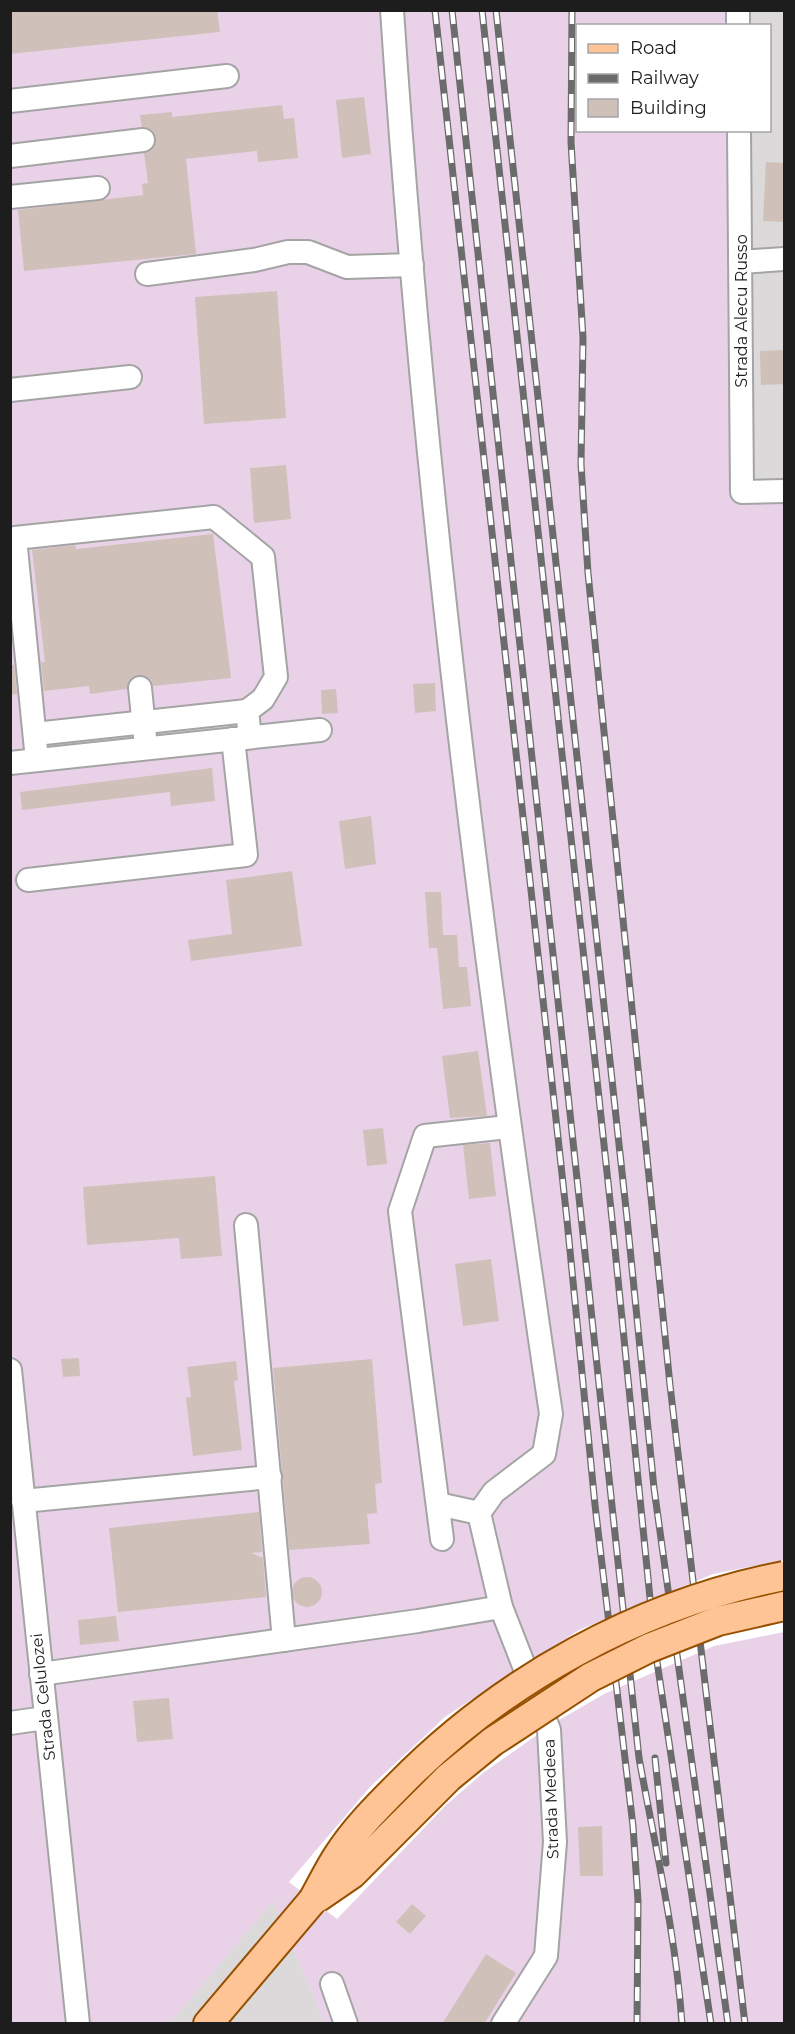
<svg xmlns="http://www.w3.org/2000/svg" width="795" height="2034" viewBox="0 0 795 2034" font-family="Montserrat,sans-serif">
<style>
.residential{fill:#dbd9da}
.industrial{fill:#e9d2e8}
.pier{fill:#fff}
.building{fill:#cfc0ba}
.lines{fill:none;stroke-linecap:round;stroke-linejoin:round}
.minor-casing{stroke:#a4a4a4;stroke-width:26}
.major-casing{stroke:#955000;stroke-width:32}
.minor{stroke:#fff;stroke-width:22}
.major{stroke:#ffc496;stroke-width:28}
.rail-casing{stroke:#6b6b6b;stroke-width:7}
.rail{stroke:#fff;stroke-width:4.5;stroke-dasharray:14;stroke-linecap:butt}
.major-bridge-casing{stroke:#955000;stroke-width:32;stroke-linecap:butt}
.major-bridge{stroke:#ffc496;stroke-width:28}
.labels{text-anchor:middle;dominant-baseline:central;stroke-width:4.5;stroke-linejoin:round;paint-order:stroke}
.street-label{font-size:16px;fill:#1d1d1d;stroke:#fff}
</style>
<rect width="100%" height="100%" fill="#efe9e1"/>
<!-- residential -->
<g class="residential">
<polygon points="729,11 784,11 784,499 733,499 730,131 770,130 770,26 729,25"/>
<polygon points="273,1901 325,2023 170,2023"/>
</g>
<!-- industrial -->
<polygon class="industrial" points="10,11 729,11 729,25 578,26 578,130 730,131 733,499 784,499 784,2023 325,2023 273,1901 170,2023 11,2023"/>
<!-- pier -->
<polygon class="pier" points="784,1560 784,1632 714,1646 604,1694 554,1723 483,1773 446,1805 337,1919 289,1882 370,1787 445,1717 506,1677 579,1630 713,1574"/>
<!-- building -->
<g class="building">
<polygon points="10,10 217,10 220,32 10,54"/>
<polygon points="364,97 371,154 342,158 336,100"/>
<polygon points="282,105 284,119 294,118 298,158 258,162 257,151 186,159 196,254 24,271 18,210 143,195 142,184 148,183 144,153 152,150 156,139 153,131 142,127 140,115 172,112 172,117"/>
<polygon points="766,162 784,163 784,222 763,221"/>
<polygon points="277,291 286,418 204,424 195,297"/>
<polygon points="784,350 784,384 761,385 760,351"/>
<polygon points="286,465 291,519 254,523 250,468"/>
<polygon points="213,534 231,678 153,686 151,680 139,675 132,677 127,689 90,694 89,686 44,691 41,662 45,662 32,550 75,545 76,549"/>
<polygon points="10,665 14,665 17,694 10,695"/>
<polygon points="435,683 436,711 415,713 413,684"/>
<polygon points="336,689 338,713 322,714 321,690"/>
<polygon points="212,768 215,801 171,806 170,792 22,810 20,792"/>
<polygon points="371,816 376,864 345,869 339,821"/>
<polygon points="292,871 302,946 191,961 188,940 232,934 226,880"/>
<polygon points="425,892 441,892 443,935 457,935 459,967 467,967 471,1006 443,1009 437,948 429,948"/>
<polygon points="478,1051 487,1116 450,1118 442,1056"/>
<polygon points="383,1128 387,1164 367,1166 363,1130"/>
<polygon points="490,1143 496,1196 469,1199 463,1145"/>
<polygon points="215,1176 222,1256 181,1259 179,1238 87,1245 83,1187"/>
<polygon points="491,1259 499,1321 463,1326 455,1264"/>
<polygon points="79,1358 80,1376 63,1377 61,1359"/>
<polygon points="372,1359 382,1483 375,1484 377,1513 367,1514 370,1544 289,1550 273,1368"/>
<polygon points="236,1361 238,1380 234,1381 242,1450 193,1456 186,1398 191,1397 187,1367"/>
<polygon points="259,1512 262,1552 251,1553 263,1558 266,1597 118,1612 109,1528"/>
<circle cx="307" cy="1592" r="15"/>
<polygon points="116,1616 119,1641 80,1645 78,1620"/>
<polygon points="169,1698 173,1739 137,1742 133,1701"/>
<polygon points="602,1826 603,1876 580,1876 578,1827"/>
<polygon points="412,1904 426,1916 410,1934 396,1922"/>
<polygon points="486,1954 516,1973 484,2024 442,2024"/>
</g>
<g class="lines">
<!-- minor casing -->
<g class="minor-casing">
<g id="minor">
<path d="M392 10C423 480 482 948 551 1414L544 1454 494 1492 479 1513 501 1607 549 1730 555 1842 546 1956 503 2024"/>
<polyline points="738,10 738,26"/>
<polyline points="10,101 227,76"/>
<polyline points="739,130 742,492 784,491"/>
<polyline points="10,156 143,140"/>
<polyline points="10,197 98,188"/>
<polyline points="740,262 784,259"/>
<polyline points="147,274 254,260 288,252 308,252 347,267 412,265"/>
<polyline points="10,390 130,377"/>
<polyline points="140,688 145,737"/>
<polyline points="35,734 247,711"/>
<polyline points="37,760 15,538 214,517 263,557 276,677 263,699 247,711 250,737"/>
<polyline points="10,763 320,730"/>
<polyline points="28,880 246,855 233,739"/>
<polyline points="246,1225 284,1640"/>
<polyline points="10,1370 78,2024"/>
<polyline points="23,1501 270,1477"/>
<polyline points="438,1504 479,1513"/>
<polyline points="442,1539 400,1211 425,1136 508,1127"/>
<polyline points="41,1674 418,1621 501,1607"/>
<polyline points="10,1723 45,1718"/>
<polyline points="332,1984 346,2024"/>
</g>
</g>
<!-- major casing -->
<g class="major-casing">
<polyline id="major" points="208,2024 313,1900"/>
</g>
<!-- minor -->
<use href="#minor" class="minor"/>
<!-- major -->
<use href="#major" class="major"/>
<!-- rail casing -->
<g class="rail-casing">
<g id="rail">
<polyline points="435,10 567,1220 595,1505 633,1826 638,1901 637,2024"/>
<path d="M452 10 639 1758C655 1846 676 1935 682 2024"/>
<polyline points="482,10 612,1219 655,1648 711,2024"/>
<polyline points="496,10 627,1218 654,1488 728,2024"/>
<polyline points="572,10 571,142 583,338 581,464 588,573 670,1385 745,2024"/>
<polyline points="655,1758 666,1863"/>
</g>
</g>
<!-- rail -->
<use href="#rail" class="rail"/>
<!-- major-bridge casing -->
<g class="major-bridge-casing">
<g id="major-bridge">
<polyline points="317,1898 352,1874 449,1777 492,1742 591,1677 649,1648 718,1621 784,1606"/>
<path d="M313 1900C321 1886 328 1871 337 1857 354 1830 377 1807 399 1785 502 1680 640 1604 784 1576"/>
</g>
</g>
<!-- major-bridge -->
<use href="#major-bridge" class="major-bridge"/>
</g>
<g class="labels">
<!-- street labels -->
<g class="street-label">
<text transform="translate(741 311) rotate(-90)">Strada Alecu Russo</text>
<text transform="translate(43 1697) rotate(-96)">Strada Celulozei</text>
<text transform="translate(551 1799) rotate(-92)">Strada Medeea</text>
</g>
</g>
<!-- border -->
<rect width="795" height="2034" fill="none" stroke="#1d1d1d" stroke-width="24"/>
<!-- legend -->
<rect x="576" y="24" width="195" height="108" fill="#ffffff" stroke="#a5a5a5" stroke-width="1.5"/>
<rect x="588" y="44" width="30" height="9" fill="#ffc496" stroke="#a5a5a5" stroke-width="1.5"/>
<text x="630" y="54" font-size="18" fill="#1d1d1d">Road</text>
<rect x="588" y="74" width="30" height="9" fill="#6b6b6b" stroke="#a5a5a5" stroke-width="1.5"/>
<text x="630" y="84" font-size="18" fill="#1d1d1d">Railway</text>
<rect x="588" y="99" width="30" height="18" fill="#cfc0ba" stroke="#a5a5a5" stroke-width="1.5"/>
<text x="630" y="114" font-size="18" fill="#1d1d1d">Building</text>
</svg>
